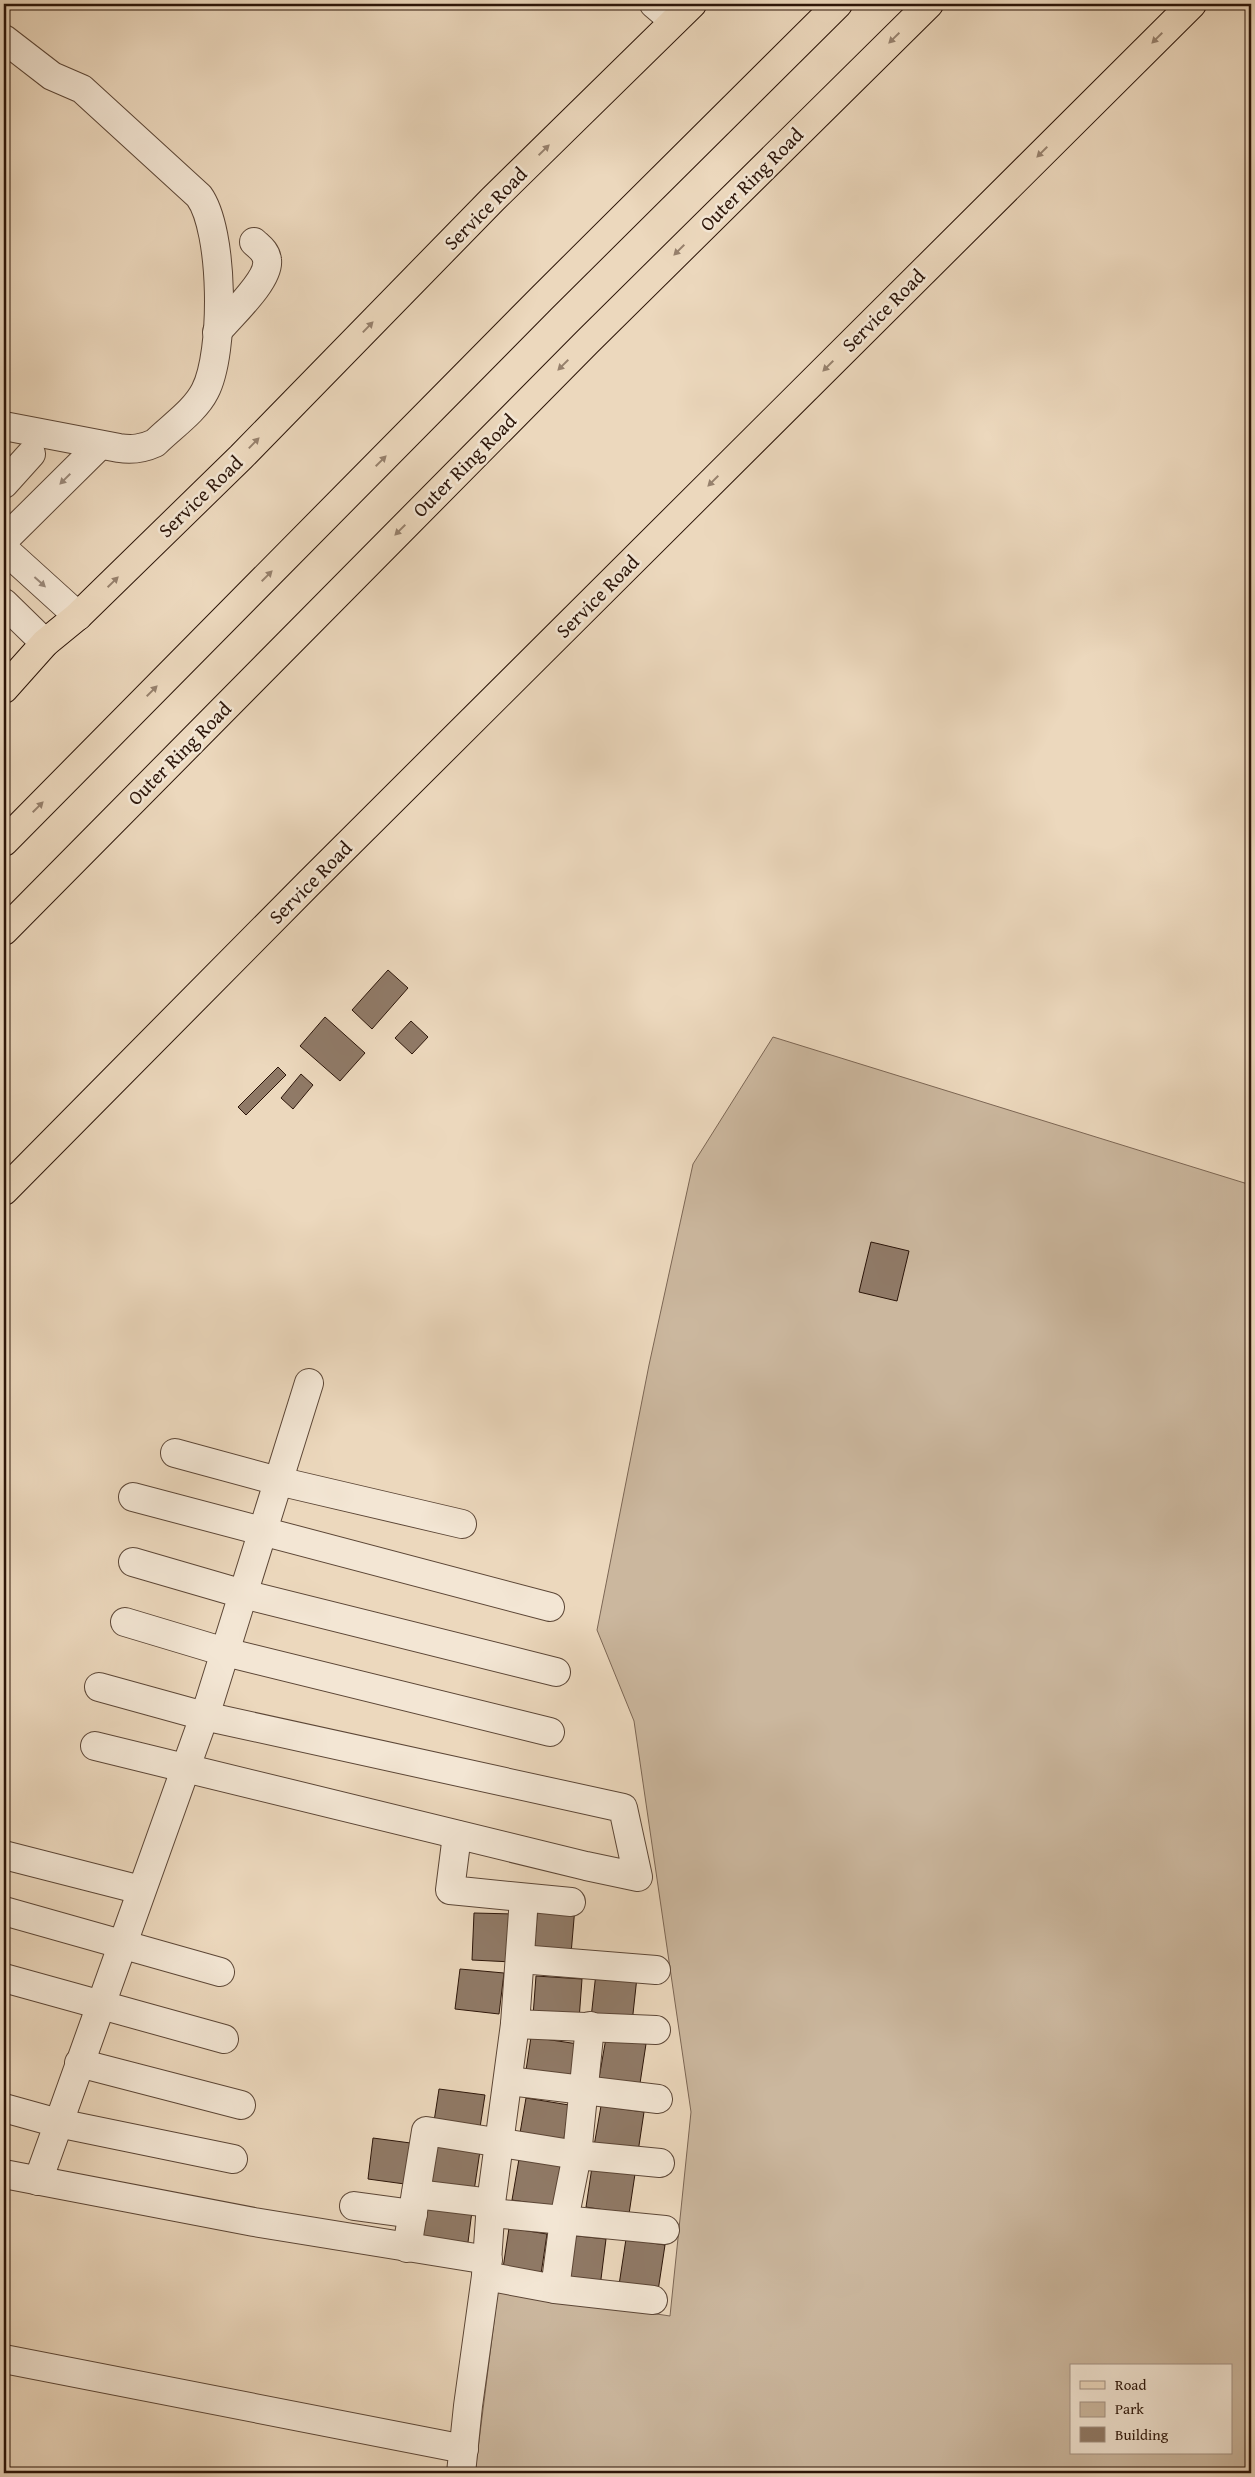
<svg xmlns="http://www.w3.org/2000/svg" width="1255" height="2477" viewBox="0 0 1255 2477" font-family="'Gentium Book Plus',serif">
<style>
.green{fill:#cbb79e;stroke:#7c6654;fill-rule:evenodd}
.building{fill:#907a67;stroke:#2c1509}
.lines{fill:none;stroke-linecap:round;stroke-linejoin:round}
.minor-casing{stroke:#5c4636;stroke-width:30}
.major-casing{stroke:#2c1509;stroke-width:30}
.highway-casing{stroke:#2c1509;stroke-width:30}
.minor{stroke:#f3e6d4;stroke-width:28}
.major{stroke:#ecd8bd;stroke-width:28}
.highway{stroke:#ecd8bd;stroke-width:28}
.oneway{fill:#96806c}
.oneway2{fill:#998879}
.labels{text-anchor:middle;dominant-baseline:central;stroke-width:5;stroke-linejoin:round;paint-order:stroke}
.street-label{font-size:20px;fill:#2c1509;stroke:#f3e6d4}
</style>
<rect width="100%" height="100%" fill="#ecd8bd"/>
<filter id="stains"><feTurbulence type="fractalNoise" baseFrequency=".004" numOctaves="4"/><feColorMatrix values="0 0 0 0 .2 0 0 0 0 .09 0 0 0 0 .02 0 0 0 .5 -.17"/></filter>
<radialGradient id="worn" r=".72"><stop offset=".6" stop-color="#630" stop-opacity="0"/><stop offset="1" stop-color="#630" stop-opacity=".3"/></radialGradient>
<!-- green -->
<path class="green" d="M773 1037 1251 1185V2473H475L498 2290 670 2316 691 2112 634 1721 597 1630 649 1365 693 1164ZM1071 2366H1231V2453H1071Z"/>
<!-- building -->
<g class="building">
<polygon points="388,970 408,988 372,1029 352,1010"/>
<polygon points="325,1017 365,1053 340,1081 300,1046"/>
<polygon points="411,1021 428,1037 412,1054 395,1038"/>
<polygon points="278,1067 286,1075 246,1115 238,1107"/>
<polygon points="301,1074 313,1085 293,1109 281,1098"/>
<polygon points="871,1242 909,1251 897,1301 859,1292"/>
<polygon points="538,1904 575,1907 571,1954 534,1951"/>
<polygon points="474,1913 514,1914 512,1962 472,1960"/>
<polygon points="460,1969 504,1973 499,2014 455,2009"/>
<polygon points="596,1973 637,1977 632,2023 591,2018"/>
<polygon points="536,1976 582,1979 579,2020 533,2016"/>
<polygon points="531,2037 578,2044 572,2084 525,2077"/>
<polygon points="606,2038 646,2044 639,2090 598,2084"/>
<polygon points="439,2089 485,2095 479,2134 433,2128"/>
<polygon points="526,2098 569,2105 563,2145 519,2139"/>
<polygon points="601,2106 644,2112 638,2152 594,2146"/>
<polygon points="373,2138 418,2144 412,2185 368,2179"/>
<polygon points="434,2145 480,2151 474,2191 428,2184"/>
<polygon points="519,2159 563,2166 557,2207 512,2200"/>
<polygon points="592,2167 635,2174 629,2214 586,2207"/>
<polygon points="427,2204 472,2211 467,2250 422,2244"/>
<polygon points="509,2228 547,2234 540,2281 502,2275"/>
<polygon points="568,2235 606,2239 600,2287 563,2283"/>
<polygon points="626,2239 665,2245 658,2291 619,2285"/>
</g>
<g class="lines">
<!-- minor casing -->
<g class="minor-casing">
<g id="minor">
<polyline points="654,4 674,21"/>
<path d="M4 39 52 76 82 89 199 196C224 230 225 353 205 391 195 411 171 427 155 443 142 449 132 450 119 448L4 426"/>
<path d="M217 332C230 316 270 280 267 260 266 251 259 247 254 242"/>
<polyline points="4,484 31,454"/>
<polyline points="4,540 100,445"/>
<polyline points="4,549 78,616"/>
<polyline points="4,603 45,643"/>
<polyline points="175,1453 278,1481 462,1524"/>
<polyline points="133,1497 550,1607"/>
<polyline points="133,1562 243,1594 556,1672"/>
<polyline points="125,1622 225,1652 550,1732"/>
<polyline points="95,1746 586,1866 638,1877 623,1808 204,1716 99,1687"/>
<polyline points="457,1835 450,1890 571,1902"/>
<polyline points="4,1855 141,1890"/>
<polyline points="4,1911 220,1972"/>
<polyline points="520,1959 656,1970"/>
<polyline points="4,1978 224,2039"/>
<polyline points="515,2024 656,2030"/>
<polyline points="79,2063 241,2105"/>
<polyline points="508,2081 658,2099"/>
<polyline points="4,2108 58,2123 233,2159"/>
<polyline points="4,2174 254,2222 488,2260"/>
<polyline points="38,2181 210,1700 309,1383"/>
<polyline points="416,2194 491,2203"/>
<polyline points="354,2206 413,2214"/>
<polyline points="492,2213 665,2230"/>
<polyline points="407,2248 426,2131 577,2155 660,2163"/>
<polyline points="486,2276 555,2289 564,2220 577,2155 590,2026"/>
<polyline points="555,2289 653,2300"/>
<polyline points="4,2359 464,2449"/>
<polyline points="461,2473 468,2406 486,2276 491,2203 515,2024 524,1898"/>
</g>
</g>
<!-- major casing -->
<g class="major-casing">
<g id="major">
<polyline points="4,689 45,643 78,616 241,457 493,199 692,4"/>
<polyline points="4,1191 307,885 1192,4"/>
</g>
</g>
<!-- highway casing -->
<g class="highway-casing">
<g id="highway">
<polyline points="4,842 542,298 838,4"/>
<polyline points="4,931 587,342 929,4"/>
</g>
</g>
<!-- minor -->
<use href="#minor" class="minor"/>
<!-- major -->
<use href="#major" class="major"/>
<!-- highway -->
<use href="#highway" class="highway"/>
</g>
<!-- one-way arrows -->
<defs><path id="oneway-solid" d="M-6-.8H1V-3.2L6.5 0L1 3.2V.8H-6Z" transform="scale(1.25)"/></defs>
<g class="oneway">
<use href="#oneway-solid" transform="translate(894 38) rotate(136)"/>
<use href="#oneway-solid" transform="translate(1157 38) rotate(135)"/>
<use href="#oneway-solid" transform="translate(544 150) rotate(-44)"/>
<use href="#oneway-solid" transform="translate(1042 152) rotate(135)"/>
<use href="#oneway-solid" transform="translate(679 250) rotate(135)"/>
<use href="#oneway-solid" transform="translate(368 327) rotate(-46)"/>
<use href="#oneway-solid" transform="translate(563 365) rotate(135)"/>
<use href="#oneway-solid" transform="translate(828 366) rotate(135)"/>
<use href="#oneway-solid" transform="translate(254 443) rotate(-46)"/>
<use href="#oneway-solid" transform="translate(381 461) rotate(-45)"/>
<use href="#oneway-solid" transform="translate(713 481) rotate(135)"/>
<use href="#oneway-solid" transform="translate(400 530) rotate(135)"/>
<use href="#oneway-solid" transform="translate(267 576) rotate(-45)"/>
<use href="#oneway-solid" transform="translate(113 582) rotate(-44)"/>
<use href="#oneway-solid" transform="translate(152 691) rotate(-45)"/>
<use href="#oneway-solid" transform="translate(38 807) rotate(-45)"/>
</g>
<g class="oneway2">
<use href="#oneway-solid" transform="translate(65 479) rotate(135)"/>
<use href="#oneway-solid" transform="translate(40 582) rotate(42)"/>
</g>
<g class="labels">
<!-- street labels -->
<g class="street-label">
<text transform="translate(751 179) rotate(-45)">Outer Ring Road</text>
<text transform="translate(485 208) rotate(-45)">Service Road</text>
<text transform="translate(883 310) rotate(-45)">Service Road</text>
<text transform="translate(464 465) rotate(-45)">Outer Ring Road</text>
<text transform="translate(200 496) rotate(-44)">Service Road</text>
<text transform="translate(597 596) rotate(-45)">Service Road</text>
<text transform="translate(179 753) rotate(-45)">Outer Ring Road</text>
<text transform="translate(310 882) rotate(-45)">Service Road</text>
</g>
</g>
<!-- margin -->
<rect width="1255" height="2477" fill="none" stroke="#ecd8bd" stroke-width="20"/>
<rect x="5" y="5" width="1245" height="2467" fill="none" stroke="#2c1509" stroke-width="2.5"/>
<rect x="10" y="10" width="1235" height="2457" fill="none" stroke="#2c1509"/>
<!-- legend -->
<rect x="1070" y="2364" width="162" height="90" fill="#f3e6d4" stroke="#a39283"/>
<rect x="1080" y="2381" width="25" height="8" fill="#ecd8bd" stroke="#a39283"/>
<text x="1115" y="2390" font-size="15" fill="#2c1509">Road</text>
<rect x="1080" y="2402" width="25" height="15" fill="#cbb79e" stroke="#a39283"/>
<text x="1115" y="2414" font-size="15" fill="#2c1509">Park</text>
<rect x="1080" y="2427" width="25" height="15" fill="#907a67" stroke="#a39283"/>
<text x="1115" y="2440" font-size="15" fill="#2c1509">Building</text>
<rect width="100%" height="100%" filter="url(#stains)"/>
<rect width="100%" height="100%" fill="url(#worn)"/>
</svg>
